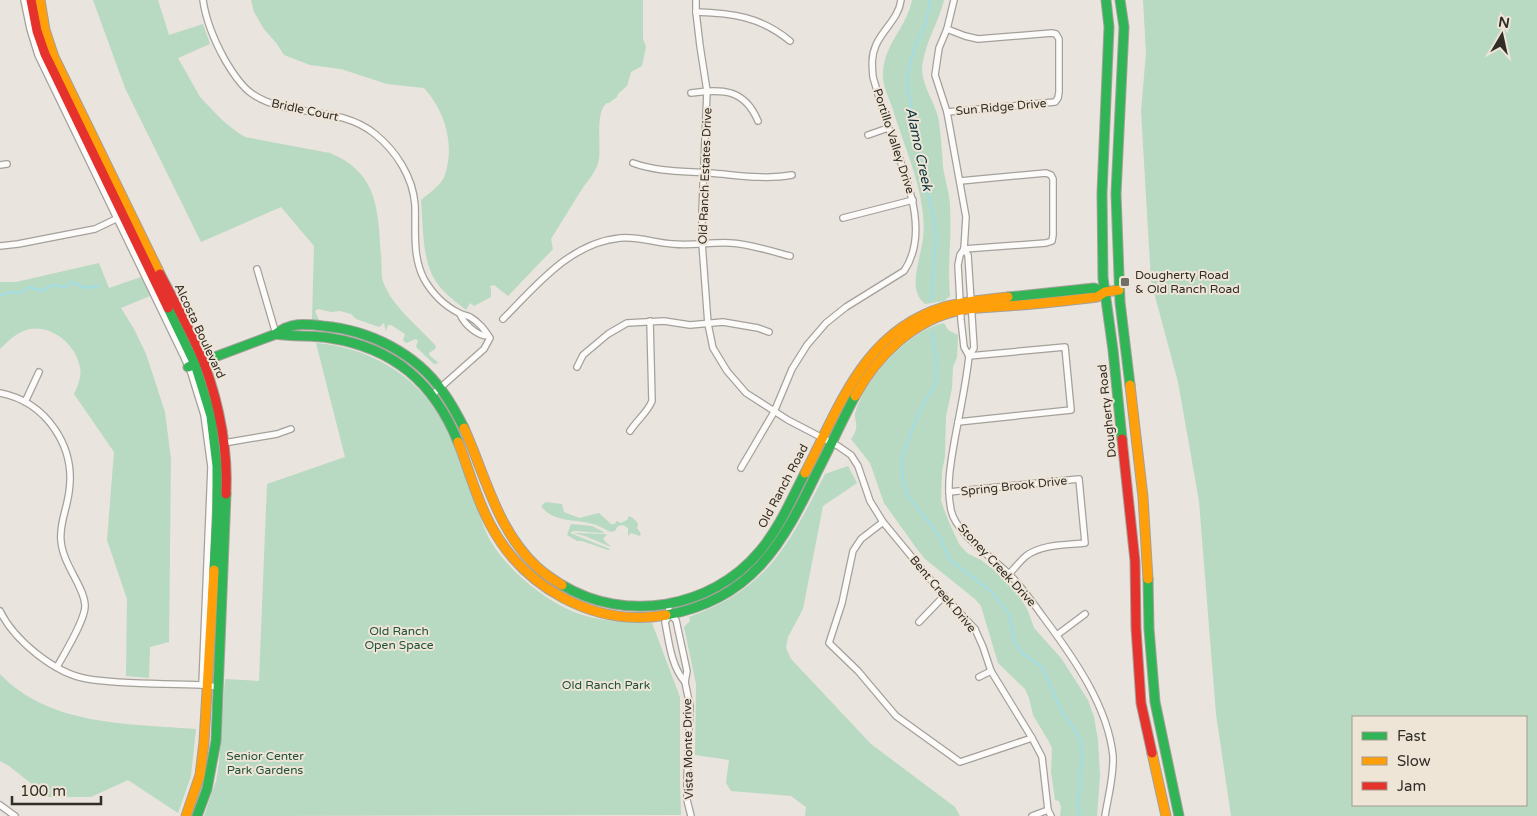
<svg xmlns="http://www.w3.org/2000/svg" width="1537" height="816" viewBox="0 0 1537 816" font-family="'Varela Round',sans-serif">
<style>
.green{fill:#b8d9c2;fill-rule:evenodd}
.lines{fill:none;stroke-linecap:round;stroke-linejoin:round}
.stream{stroke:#a1dde7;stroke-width:2}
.street-casing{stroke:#a4a09a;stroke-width:8}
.fast-casing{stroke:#a4a09a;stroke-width:11}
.slow-casing{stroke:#a4a09a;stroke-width:11}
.jam-casing{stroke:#a4a09a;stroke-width:11}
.street{stroke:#fcfbfa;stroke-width:5.5}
.fast{stroke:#30b455;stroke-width:9}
.slow{stroke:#ff9f0a;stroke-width:9}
.jam{stroke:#e5322d;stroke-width:9}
.poi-dot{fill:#716d67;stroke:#efe5d7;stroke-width:2}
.labels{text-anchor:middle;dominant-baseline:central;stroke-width:4;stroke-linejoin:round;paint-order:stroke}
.street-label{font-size:12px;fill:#312d27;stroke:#efe5d7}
.poi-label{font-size:12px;fill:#312d27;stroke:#efe5d7;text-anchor:start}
.park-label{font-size:12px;fill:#1e5239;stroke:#efe5d7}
.water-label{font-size:14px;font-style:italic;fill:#08343c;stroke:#efe5d7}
</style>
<rect width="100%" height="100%" fill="#e9e4dd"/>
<!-- green -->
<g class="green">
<path d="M93 0H158L169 35 203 24 210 44 178 58 200 97 222 120 237 132 245 137 330 153C378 173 378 209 381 255 382 262 381 270 382 278 388 303 420 328 436 346L435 349 429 353 430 356 439 363 434 364 416 347 418 341 416 339 406 343 403 340 405 334 391 325H388L386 331 384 323 379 327 356 319 351 314 340 311 331 312 318 309 315 311 319 320H312L314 246 281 207 201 242 125 88Z"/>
<path d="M251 0H643V39L646 47 642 66 631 72 627 86 618 94 617 97 609 103H607C595 111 601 144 599 159 597 171 588 180 582 189 571 206 561 223 551 239L553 249 508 296 494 285 490 286 491 289V297L474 306 470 303 466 310C455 301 442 292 435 280 422 260 423 224 421 200 428 194 442 185 445 175 455 144 445 111 424 88L387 84 341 69 310 65 284 55 277 44 264 29 254 12Z"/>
<path d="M912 0H944C939 21 927 39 923 61 918 83 936 101 939 122 941 137 942 152 943 167 945 181 950 194 950 208 952 238 947 266 950 296L944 301 925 304C923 302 919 298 918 295 911 281 921 255 923 239 928 198 905 149 893 110 890 100 883 87 883 77 882 45 906 30 912 0Z"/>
<path d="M1143 0H1537V816H1231L1216 714 1199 501 1178 382 1151 281 1141 111 1146 53ZM1526 717V805H1353V717Z"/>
<path d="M99 263 109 288 141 277 150 296 121 308 134 329 146 354 165 412 171 459 169 642 150 647 149 678 126 676 127 599 107 540 114 452 74 394C78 386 82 376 80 367 76 345 53 325 29 329 17 332 8 341 0 349V282H16Z"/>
<path d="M944 323 948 330 958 335 957 357 953 367 952 388 946 416 945 456 942 472 941 501 948 520 959 544 967 553 981 560 995 571 1020 597 1028 611 1034 628 1061 658 1088 700 1094 717 1098 740 1100 776 1097 816H1060L1061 807 1059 801 1055 800 1051 772 1052 748 1048 740 1033 715 1029 698 1025 689 998 663 981 606 975 599 925 559 917 549 884 503 870 463 851 439C862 423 852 423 856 410 867 377 909 330 944 323Z"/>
<path d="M316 343C367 347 416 374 441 419 454 442 462 468 472 492 479 511 483 531 495 548 513 574 545 600 574 612 599 622 626 622 652 623L680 697V783L681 815 204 816 216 781 219 763 225 679 259 681 267 484 345 457Z"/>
<path d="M848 466 857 483 823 506 803 609 788 637 786 648 791 659 871 744 955 807 960 816H805L806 807 791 796 731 791 726 783 729 760 695 755 696 684 684 627 690 621 689 617C768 589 789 544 825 474Z"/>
<path d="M546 502 562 504 564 512 579 518 599 513 611 524H615L616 521 621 523 627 520 629 516C632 517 637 521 638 524L637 528 641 534 640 536 631 533 628 536V528L623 525 618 526 615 531 611 532C605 530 599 525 593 524 577 519 553 523 541 506Z"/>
<polygon points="571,524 592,526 604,532 603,533 574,531 570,533 610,549 608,550 582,541 577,541 567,535"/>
<polygon points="573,533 607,534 603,539 611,547 585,536"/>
<path d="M0 674C49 726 130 724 196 729L191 776 178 813 128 780 91 797H48L9 766 0 761Z"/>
</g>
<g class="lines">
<!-- stream -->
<g class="stream">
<path d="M930 0C928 8 928 20 924 27 915 44 902 79 910 98L916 143 935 225 936 239 931 300"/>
<polyline points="0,296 10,292 20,293 29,287 43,291 52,285 65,287 73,282 85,288 99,286"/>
<polyline points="932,332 937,367 935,384 918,414 902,457 903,478 907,495 939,535 949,559 992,592 1009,614 1014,641 1023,654 1042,667 1062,712 1076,732 1080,741 1082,756 1078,805 1080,816"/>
</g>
<!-- street casing -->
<g class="street-casing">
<g id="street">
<polyline points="24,0 30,29 38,55 183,355 191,373 204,415 211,467 202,685"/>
<path d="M203 0C206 21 215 42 225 60 232 72 240 85 251 93 287 119 338 104 375 134 396 151 413 177 415 205 416 229 412 256 424 279 432 293 445 306 459 313 462 315 466 315 470 317 480 323 484 329 490 338L484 349 432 395"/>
<polyline points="696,0 696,12 700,46 707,91 702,212 702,243 708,324 713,348 727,371 746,393 788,420 838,446 851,455 858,466 870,501 883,522 944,596 975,629 983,647 991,671 1032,738 1042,757 1048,810 1051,816"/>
<polyline points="954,0 947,29 939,48 935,75 947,112 966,217 964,249 960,255 958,265 961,320 964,347 969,356"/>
<path d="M696 12C733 13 761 17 790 41"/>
<path d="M691 93C722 89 744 88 758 121"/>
<polyline points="947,112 1055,102 1058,98 1059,92 1059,39 1056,34 1052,33 978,39 965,36 947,29"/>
<polyline points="868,135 888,128"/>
<path d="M633 163C657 172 685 171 710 173 737 175 765 180 792 175"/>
<polyline points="0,165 7,164"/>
<polyline points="960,181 1046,173 1051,175 1053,179 1053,235 1052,241 1046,243 964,249"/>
<polyline points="843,218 913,200"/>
<polyline points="0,246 18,244 95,229 118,218"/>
<path d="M964 249 968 255 974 348 969 356C966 384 960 411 955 438 951 461 946 486 951 510 956 534 992 557 1009 574 1022 587 1033 603 1044 618 1073 657 1108 706 1113 756 1114 776 1108 797 1105 816"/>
<polyline points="257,269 276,334"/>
<path d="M460 314C464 324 477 336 488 336"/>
<path d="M503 319C537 285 570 243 620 238 638 236 655 243 673 244 692 246 711 242 730 243 750 244 771 251 790 256"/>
<polyline points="577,367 583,355 608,334 627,323 664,321 690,325 723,322 758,328 769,332"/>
<path d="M0 393C46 402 76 446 69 492 67 509 59 524 61 541 63 565 84 586 85 605 86 619 64 654 57 667"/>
<polyline points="25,402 39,372"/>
<polyline points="958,422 1071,410 1065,347 969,356"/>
<path d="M630 431C637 420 647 413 652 401L650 321"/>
<polyline points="224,443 277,434 291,429"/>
<path d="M741 468 774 412 792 369 807 345 826 323 846 307 904 271C932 230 903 171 889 129 883 112 878 94 873 77 872 66 871 56 876 45 883 29 899 18 901 0"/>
<path d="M949 492 1079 479 1085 543C1066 545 1042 544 1026 556 1020 561 1015 568 1009 574"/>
<polyline points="883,522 861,539 853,551 842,603 829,643 858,671 896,716 960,762 1032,738"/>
<polyline points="668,605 670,615 676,620 687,671 685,682 690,706 687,779 687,800 691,816"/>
<path d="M0 611C14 640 55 674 88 679 125 685 164 683 202 685L218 687"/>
<path d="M670 615 665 622C669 642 671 666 685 682"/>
<polyline points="919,622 944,596"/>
<polyline points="1057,635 1085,614"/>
<polyline points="979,677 991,671"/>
<polyline points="0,805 15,816"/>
<polyline points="1032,816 1048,810"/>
</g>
</g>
<!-- fast casing -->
<g class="fast-casing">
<g id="fast">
<polyline points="1106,0 1109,27 1102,193 1103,278 1113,350 1122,439"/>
<polyline points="1120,0 1124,27 1116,194 1120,302 1130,385"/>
<polyline points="1008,297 1094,288 1105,292"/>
<polyline points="168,308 195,364 211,416 217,466 217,516 214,570"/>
<path d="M276 334C294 337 312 335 330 338 394 348 434 383 458 442"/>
<path d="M188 367 276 334C291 322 305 324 323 326 369 330 416 353 443 392 451 403 458 416 464 428"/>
<polyline points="1148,579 1149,629 1155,702 1179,816"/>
<path d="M562 585C625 623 711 609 759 552 779 529 791 500 805 473"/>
<path d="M666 615C752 600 783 543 817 472 830 447 842 421 855 396"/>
<polyline points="197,816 207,789 216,741 226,494"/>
</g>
</g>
<!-- slow casing -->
<g class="slow-casing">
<g id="slow">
<polyline points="40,0 45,30 54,57 160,274"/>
<polyline points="1130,385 1143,497 1148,579"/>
<path d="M855 396C877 356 914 319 961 310 980 307 1001 307 1021 305 1047 303 1072 300 1097 297L1105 292 1119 290"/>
<path d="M464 428C486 477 497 530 537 567 544 574 554 580 562 585"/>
<path d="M458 442C469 469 476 498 490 524 523 587 594 628 666 615"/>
<path d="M805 473C840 406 864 331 944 307 965 301 987 299 1008 297"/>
<polyline points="1152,753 1166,816"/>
<polyline points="186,816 200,775 204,742 214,570"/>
</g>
</g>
<!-- jam casing -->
<g class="jam-casing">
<g id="jam">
<polyline points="31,0 37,31 45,54 168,308"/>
<path d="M160 274C175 303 192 333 204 363 219 404 228 450 226 494"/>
<polyline points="1122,439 1135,561 1136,628 1141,703 1152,753"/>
</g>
</g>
<!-- street -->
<use href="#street" class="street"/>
<!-- fast -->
<use href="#fast" class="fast"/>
<!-- slow -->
<use href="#slow" class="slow"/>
<!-- jam -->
<use href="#jam" class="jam"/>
</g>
<!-- markers -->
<rect class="poi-dot" x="1120" y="277" width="10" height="10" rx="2.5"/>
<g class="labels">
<!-- street labels -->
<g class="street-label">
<text transform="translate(1001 107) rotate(-5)">Sun Ridge Drive</text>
<text transform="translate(305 110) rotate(12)">Bridle Court</text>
<text transform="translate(894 141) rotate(72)">Portillo Valley Drive</text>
<text transform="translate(705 176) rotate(-88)">Old Ranch Estates Drive</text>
<text transform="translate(200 331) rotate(65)">Alcosta Boulevard</text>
<text transform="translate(1107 411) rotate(-96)">Dougherty Road</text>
<text transform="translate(783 486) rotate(-62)">Old Ranch Road</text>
<text transform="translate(1014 486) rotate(-6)">Spring Brook Drive</text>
<text transform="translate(997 565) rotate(47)">Stoney Creek Drive</text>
<text transform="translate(943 594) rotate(50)">Bent Creek Drive</text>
<text transform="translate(688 749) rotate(-91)">Vista Monte Drive</text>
</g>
<!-- poi labels -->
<g class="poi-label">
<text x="1135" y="275">Dougherty Road<tspan x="1135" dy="14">&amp; Old Ranch Road</tspan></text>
</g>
<!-- park labels -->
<g class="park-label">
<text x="399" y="631">Old Ranch<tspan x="399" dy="14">Open Space</tspan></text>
<text x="606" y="685">Old Ranch Park</text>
<text x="265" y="756">Senior Center<tspan x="265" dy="14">Park Gardens</tspan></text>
</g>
<!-- water labels -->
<g class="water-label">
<text transform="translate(919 149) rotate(78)">Alamo Creek</text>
</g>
</g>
<!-- legend -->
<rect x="1352" y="716" width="175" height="90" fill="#efe5d7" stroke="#a39b91"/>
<rect x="1362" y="732" width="25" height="8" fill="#30b455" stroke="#a39b91"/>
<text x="1397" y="741" font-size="15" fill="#312d27">Fast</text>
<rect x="1362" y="757" width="25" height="8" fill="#ff9f0a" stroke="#a39b91"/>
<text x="1397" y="766" font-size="15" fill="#312d27">Slow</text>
<rect x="1362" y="782" width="25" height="8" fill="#e5322d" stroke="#a39b91"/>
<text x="1397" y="791" font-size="15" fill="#312d27">Jam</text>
<!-- north arrow -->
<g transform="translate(1502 35) rotate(9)" stroke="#efe5d7" stroke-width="4" paint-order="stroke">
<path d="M0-4L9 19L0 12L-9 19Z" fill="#312d27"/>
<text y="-8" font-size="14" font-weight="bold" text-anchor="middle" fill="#312d27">N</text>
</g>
<!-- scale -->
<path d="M12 796v8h89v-8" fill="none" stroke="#312d27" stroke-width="2.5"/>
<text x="20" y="796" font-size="15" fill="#312d27" stroke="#efe5d7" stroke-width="4" paint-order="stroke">100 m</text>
</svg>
